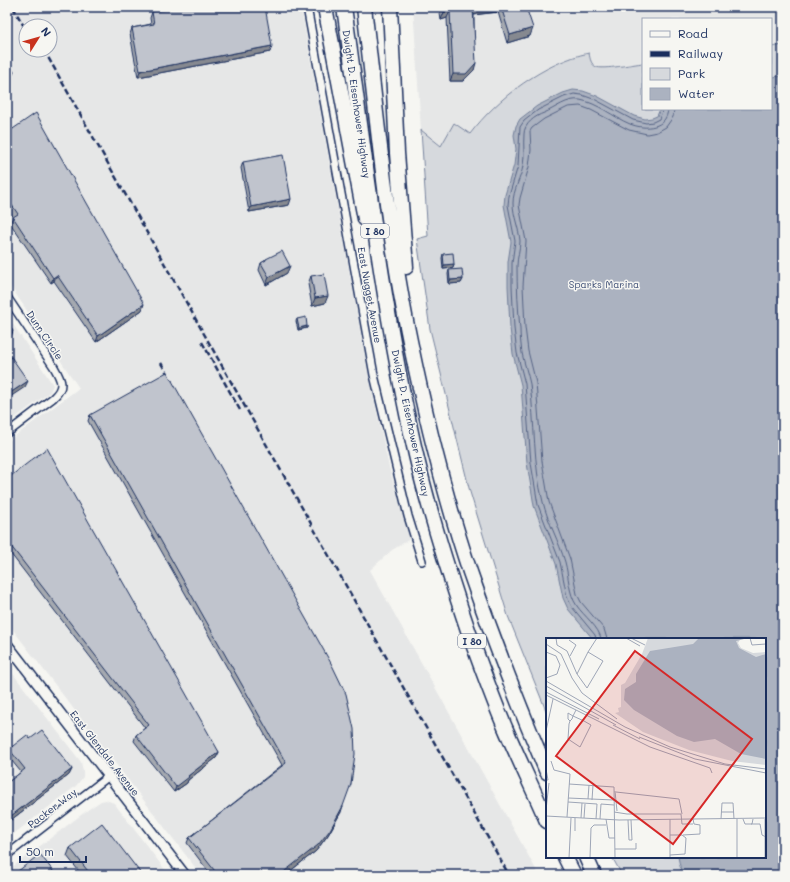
<svg xmlns="http://www.w3.org/2000/svg" width="790" height="882" viewBox="0 0 790 882" font-family="Mali,sans-serif">
<style>
.built{fill:#e6e7e7;fill-rule:evenodd}
.green{fill:#d6d9dd;stroke:#78849e}
.water{fill:#abb2c0;stroke:#717e99}
.lines{fill:none;stroke-linecap:round;stroke-linejoin:round}
.shore{stroke:#556385;stroke-width:1}
.minor-casing{stroke:#1b2f5e;stroke-width:10}
.tertiary-casing{stroke:#1b2f5e;stroke-width:12}
.motorway-casing{stroke:#1b2f5e;stroke-width:17}
.minor{stroke:#f6f6f2;stroke-width:7}
.tertiary{stroke:#f6f6f2;stroke-width:9}
.motorway{stroke:#f6f6f2;stroke-width:14}
.rail{stroke:#1b2f5e;stroke-width:2.5;stroke-dasharray:6 3;stroke-linecap:butt}
.wall{fill:#a5a9b0;stroke:#1b2f5e}
.shaded-wall{fill:#868990;stroke:#1b2f5e}
.building{fill:#c0c4cd;stroke:#1b2f5e}
.labels{text-anchor:middle;dominant-baseline:central;stroke-width:3;stroke-linejoin:round;paint-order:stroke}
.shield{fill:#f6f6f2;stroke:#5d6b8a;stroke-width:1}
.shield-label{font-size:9px;font-weight:bold;fill:#1b2f5e}
.street-label{font-size:10px;fill:#1b2f5e;stroke:#f6f6f2}
.park-label{font-size:10px;fill:#405177;stroke:#f6f6f2}
.inset-road{fill:none;stroke:#9ea6b7;stroke-width:1}
.view{fill:#d62828;fill-opacity:0.15;stroke:#d62828;stroke-width:2}
.inset-edge{fill:none;stroke:#1b2f5e;stroke-width:2}
</style>
<rect width="100%" height="100%" fill="#f6f6f2"/>
<filter id="ink" filterUnits="userSpaceOnUse"><feTurbulence type="fractalNoise" baseFrequency=".025" numOctaves="2"/><feDisplacementMap in="SourceGraphic" scale="8" xChannelSelector="R" yChannelSelector="G"/><feConvolveMatrix kernelMatrix="1 2 1 2 8 2 1 2 1" color-interpolation-filters="sRGB"/></filter>
<g filter="url(#ink)">
<!-- built -->
<g class="built">
<path d="M7 7H301L367 366 389 467 410 539 392 550 370 570 539 875H201L7 622V442L79 388 7 281ZM26 26H50V50H26Z"/>
<polygon points="413,7 783,7 783,45 771,47 771,19 643,19 643,63 601,68 594,66 591,62 589,53 564,60 551,66 528,80 495,107 478,123 470,134 441,146 421,130"/>
<polygon points="7,315 53,385 50,392 7,424"/>
<polygon points="7,666 81,762 83,771 83,777 76,786 7,839"/>
<polygon points="106,800 114,803 169,875 7,875 7,871 89,809 101,801"/>
</g>
<!-- green -->
<path class="green" d="M783 45V875H622L612 857H765V639H547V713L508 616 470 492 430 329 417 239 428 236 421 130 441 146 454 123 470 134C497 98 545 62 589 53 590 59 591 64 596 67 603 70 634 64 643 63V109H771V47Z"/>
<!-- water -->
<polygon class="water" points="783,76 783,875 682,875 678,857 765,857 765,639 593,639 568,609 563,598 556,564 534,506 527,463 521,385 513,354 510,328 508,286 508,262 511,242 504,205 505,195 514,165 516,149 514,135 516,126 520,119 537,106 563,93 573,90 583,91 597,96 634,116 645,119 652,118 657,116 660,109 771,109 771,77"/>
<g class="lines">
<!-- shore -->
<g class="shore">
<polyline points="596,639 595,635 572,607 567,597 560,562 538,505 531,463 525,384 517,353 514,328 512,286 512,263 515,241 508,205 509,196 518,166 520,127 524,121 538,110 564,97 574,94 582,95 596,100 633,120 646,123 653,122 659,119 663,109"/>
<path d="M601 639C600 628 583 615 577 606 568 593 569 576 565 562 559 541 548 523 543 502 533 464 535 423 530 384 528 374 524 363 522 353 521 345 520 337 520 329 518 308 517 287 517 266 517 258 520 249 520 241 519 228 513 216 513 203 513 190 521 178 523 166 525 155 523 145 524 134 524 124 535 116 544 113 556 108 567 98 580 100 598 103 613 117 630 124 645 130 667 129 668 109"/>
<polyline points="607,639 604,629 581,602 577,594 570,559 549,502 542,461 536,383 528,351 525,327 523,286 526,241 519,205 520,198 529,167 531,150 530,131 532,128 544,119 568,107 580,106 591,110 629,130 647,134 657,132 666,127 673,117 674,109"/>
</g>
<!-- minor casing -->
<g class="minor-casing">
<g id="minor">
<polyline points="307,7 374,375 408,516 422,561"/>
<path d="M7 297 54 367C62 381 65 387 53 398L7 433"/>
<polyline points="7,855 109,776"/>
</g>
</g>
<!-- tertiary casing -->
<g class="tertiary-casing">
<polyline id="tertiary" points="7,644 185,875"/>
</g>
<!-- motorway casing -->
<g class="motorway-casing">
<g id="motorway">
<polyline points="325,7 365,219"/>
<path d="M344 7C365 156 382 307 416 455 430 515 449 574 469 633 481 666 493 700 507 732 520 762 534 791 547 821"/>
<path d="M364 7C377 118 387 231 410 341 426 419 445 497 470 572 493 639 519 706 547 772"/>
<polyline points="390,7 397,153 406,267"/>
<polyline points="565,857 574,875"/>
<polyline points="586,857 594,875"/>
</g>
</g>
<!-- minor -->
<use href="#minor" class="minor"/>
<!-- tertiary -->
<use href="#tertiary" class="tertiary"/>
<!-- motorway -->
<use href="#motorway" class="motorway"/>
<!-- rail -->
<g class="rail">
<polyline points="13,7 26,30"/>
<polyline points="44,50 509,875"/>
<polyline points="202,342 240,410"/>
<polyline points="161,363 172,382"/>
</g>
</g>
<!-- wall -->
<g class="wall">
<polygon points="439,7 533,7 527,9 530,36 507,43 498,12 474,15 474,70 463,81 450,81 447,18 441,20"/>
<polygon points="152,12 270,52 138,77 130,34 132,28 151,24 150,18"/>
<polygon points="7,133 142,310 96,342 54,281 51,283 10,223 13,217 7,207"/>
<polygon points="243,162 289,205 249,212 241,168"/>
<polygon points="443,254 454,264 453,268 443,269 442,258"/>
<polygon points="266,259 287,273 266,285 259,270 261,263 265,261"/>
<polygon points="449,270 463,279 461,283 449,284 448,274"/>
<polygon points="311,276 325,303 312,306 308,284"/>
<polygon points="297,319 307,326 307,328 298,330 296,321"/>
<polygon points="90,415 341,812 328,835 316,851 285,875 211,875 187,843 189,838 282,765 88,421"/>
<polygon points="7,479 219,752 216,758 188,780 187,783 174,792 134,741 136,735 145,728 7,549"/>
<polygon points="30,739 72,769 69,775 7,823 7,783 21,772 7,755 9,749"/>
<polygon points="70,848 142,875 82,875 67,856"/>
</g>
<!-- shaded-wall -->
<g class="shaded-wall">
<polygon points="479,7 499,7 498,12 470,15 473,8"/>
<polygon points="523,7 533,7 522,11"/>
<polygon points="450,11 447,18 441,20 444,12"/>
<polygon points="533,28 530,36 507,43 510,35"/>
<polygon points="272,46 270,52 138,77 140,71"/>
<polygon points="476,63 474,70 463,81 450,81 453,74"/>
<polygon points="14,72 11,78 7,81 7,77"/>
<polygon points="291,199 289,205 249,212 251,207"/>
<polygon points="454,264 453,268 443,269 444,265"/>
<polygon points="290,266 287,273 266,285 269,277"/>
<polygon points="57,275 54,281 51,283 53,278"/>
<polygon points="463,279 461,283 449,284 450,280"/>
<polygon points="328,296 325,303 312,306 315,298"/>
<polygon points="144,304 142,310 96,342 98,336"/>
<polygon points="307,326 307,328 298,330 299,328"/>
<polygon points="13,331 11,337 7,340 7,335"/>
<polygon points="28,381 25,387 7,399 7,395"/>
<polygon points="219,752 216,758 188,780 187,783 174,792 176,787 188,776"/>
<polygon points="72,769 69,775 7,823 7,819"/>
<polygon points="343,806 341,812 328,835 316,851 285,875 280,875"/>
</g>
<!-- building -->
<g class="building">
<polygon points="181,7 265,7 272,46 140,71 132,28 154,24 152,12"/>
<polygon points="443,7 479,7 473,8 476,63 466,74 453,74 450,11 444,12"/>
<polygon points="501,7 526,7 533,28 510,35"/>
<polygon points="7,61 14,72 7,77"/>
<polygon points="36,113 144,304 98,336 57,275 53,278 13,217 18,214 7,198 7,133"/>
<polygon points="283,155 291,199 251,207 243,162"/>
<polygon points="282,251 290,266 269,277 261,263 266,260 266,259"/>
<polygon points="453,253 454,264 444,265 443,254"/>
<polygon points="462,269 463,279 450,280 449,270"/>
<polygon points="324,274 328,296 315,298 311,276"/>
<polygon points="306,317 307,326 299,328 297,319"/>
<polygon points="7,322 13,331 7,335"/>
<polygon points="7,351 28,381 7,395"/>
<polygon points="167,372 332,665 346,694 354,729 355,754 351,784 343,806 330,830 318,845 280,875 218,875 189,838 286,763 90,415"/>
<polygon points="47,448 219,752 188,776 189,777 176,787 136,735 149,725 7,541 7,479"/>
<polygon points="42,730 72,769 7,819 7,783 25,769 9,749 27,735 30,739"/>
<polygon points="102,823 142,875 91,875 70,848"/>
<polygon points="40,854 56,875 13,875"/>
</g>
</g>
<g class="labels">
<!-- shield labels -->
<g class="shield">
<rect x="361" y="224" width="28" height="14" rx="3"/>
<rect x="458" y="634" width="28" height="14" rx="3"/>
</g>
<g class="shield-label">
<text x="375" y="231">I 80</text>
<text x="472" y="641">I 80</text>
</g>
<!-- street labels -->
<g class="street-label">
<text transform="translate(357 104) rotate(82)">Dwight D. Eisenhower Highway</text>
<text transform="translate(370 295) rotate(80)">East Nugget Avenue</text>
<text transform="translate(45 335) rotate(56)">Dunn Circle</text>
<text transform="translate(411 423) rotate(78)">Dwight D. Eisenhower Highway</text>
<text transform="translate(105 753) rotate(52)">East Glendale Avenue</text>
<text transform="translate(52 808) rotate(-37)">Packer Way</text>
</g>
<!-- park labels -->
<g class="park-label">
<text x="604" y="284">Sparks Marina</text>
</g>
</g>
<!-- overview -->
<g transform="translate(546 638)">
<rect width="220" height="220" fill="#f6f6f2"/>
<path d="M102 0H195L192 5 195 10 207 15 220 14V127L186 123 143 112 97 94 69 75 73 74 72 70 75 69V47L79 45 96 16Z" fill="#d6d9dd"/>
<path d="M153 0H202L190 3 193 10 210 19 220 16V121L195 116 169 101 148 104 131 98 88 72 78 62 79 51 90 44V36L104 13 147 6Z" fill="#abb2c0"/>
<path class="inset-road" d="M10 0 11 7 21 13 31 36 41 50 57 23 42 14 51 0M80 0 94 8M85 0 99 7M204 0 206 7 220 6M23 2 30 7 24 18M0 6 15 16 26 40 36 55 71 81M0 14 10 18 14 27 11 36 0 40M31 36 42 14M0 43 79 89 124 109 179 126 220 131M0 48 70 87M0 54 53 81M0 57 104 109 164 130 166 135M24 83 22 81V75L27 78 38 83 45 87 34 109 22 101 23 86 24 83 26 81 27 78 30 72M67 87 94 101M0 93 7 61M93 99 149 121 220 135M5 123 8 132 24 136 21 179M0 131 2 142H0M23 146 68 149 69 220M69 153 71 173M70 154 133 161 136 176M22 160 68 162M42 161 43 147M46 162 47 147M22 164 51 166 50 181M0 172 3 145M68 174 81 176H135L136 186H147M175 174H188M0 178 73 182 220 180M35 180 36 165M38 180 39 166M54 181 55 166 68 167M60 181 63 200H69M124 181V220M175 181 176 165H187L188 181M191 181V220M197 181 199 186H206L207 181M82 182 83 202H86L85 182M205 186H214L216 197 220 199M29 193V180M124 197H136L140 200 139 216 124 217M137 197 154 196V187L148 186 147 181M69 211H90V205M23 220 25 180M44 220 45 190 48 187H60M219 220V181"/>
<path class="view" d="M89 13 206 101 127 206 10 118Z"/>
<rect width="220" height="220" class="inset-edge"/>
</g>
<!-- margin -->
<rect width="790" height="882" fill="none" stroke="#f6f6f2" stroke-width="24"/>
<rect x="12" y="12" width="766" height="858" fill="none" stroke="#1b2f5e" stroke-width="1.5" filter="url(#ink)"/>
<!-- legend -->
<rect x="642" y="18" width="130" height="92" fill="#f6f6f2" stroke="#9ea6b7"/>
<rect x="650" y="31" width="20" height="6" fill="#f6f6f2" stroke="#9ea6b7"/>
<text x="678" y="38" font-size="12" fill="#1b2f5e">Road</text>
<rect x="650" y="51" width="20" height="6" fill="#1b2f5e" stroke="#9ea6b7"/>
<text x="678" y="58" font-size="12" fill="#1b2f5e">Railway</text>
<rect x="650" y="68" width="20" height="12" fill="#d6d9dd" stroke="#9ea6b7"/>
<text x="678" y="78" font-size="12" fill="#1b2f5e">Park</text>
<rect x="650" y="88" width="20" height="12" fill="#abb2c0" stroke="#9ea6b7"/>
<text x="678" y="98" font-size="12" fill="#1b2f5e">Water</text>
<!-- north arrow -->
<g transform="translate(38 38) rotate(53)"><circle r="19" fill="#f6f6f2" stroke="#9ea6b7"/>
<path d="M0-3L7 15L0 10L-7 15Z" fill="#c8321e"/>
<text y="-6" font-size="11" font-weight="bold" text-anchor="middle" fill="#1b2f5e">N</text>
</g>
<!-- scale -->
<path d="M20 856v6h66v-6" fill="none" stroke="#1b2f5e" stroke-width="2"/>
<text x="26" y="856" font-size="12" fill="#1b2f5e" stroke="#f6f6f2" stroke-width="3" paint-order="stroke">50 m</text>
</svg>
